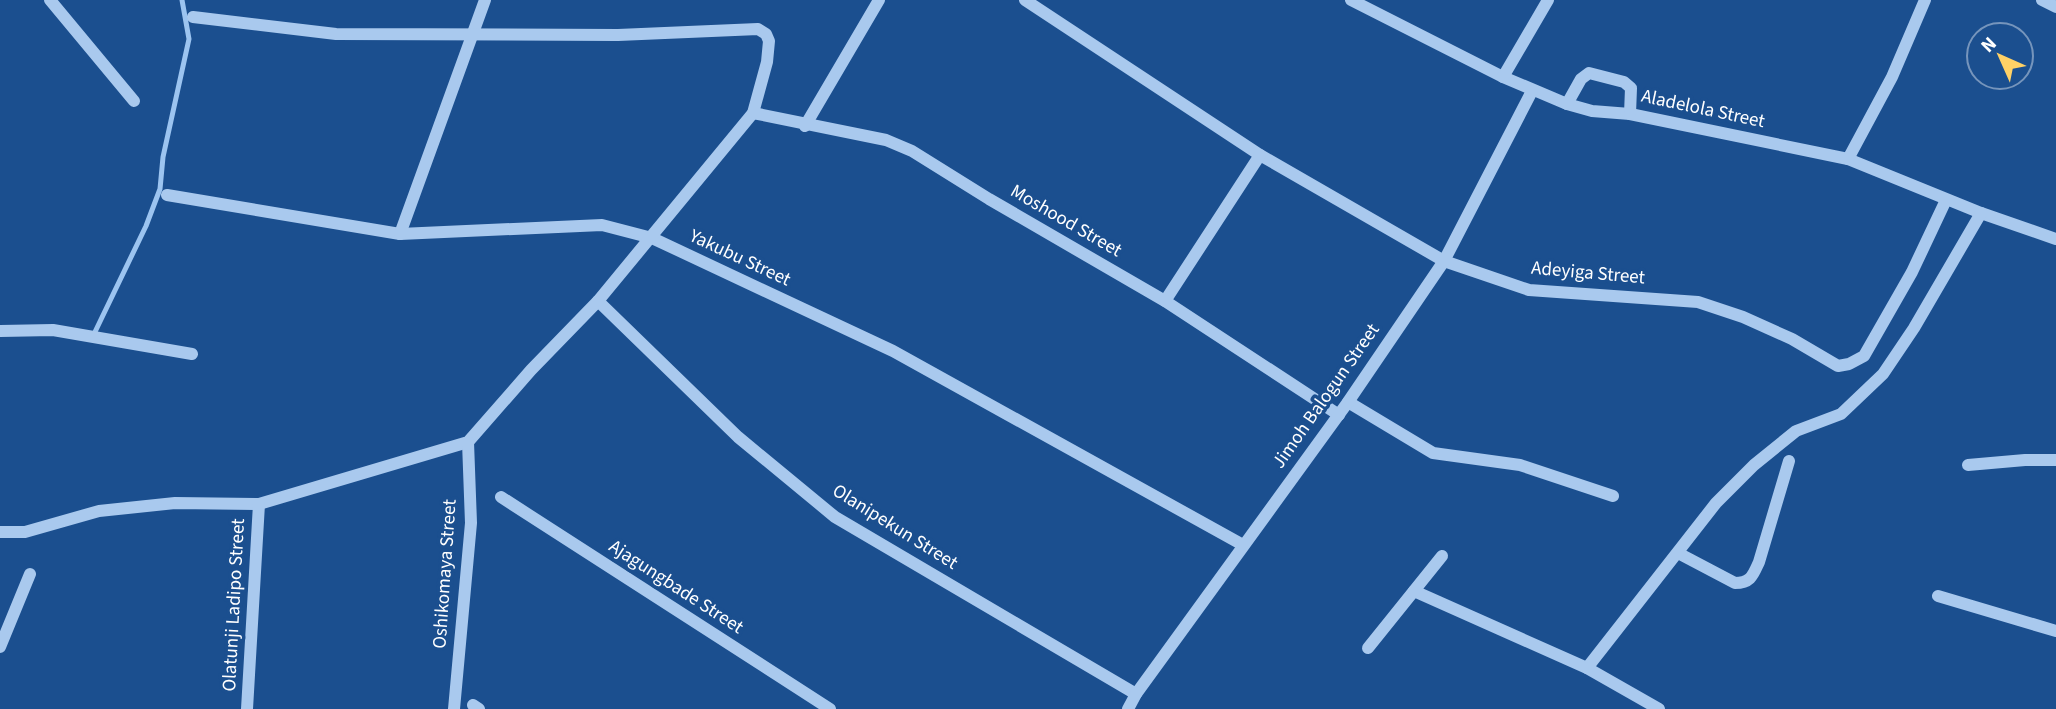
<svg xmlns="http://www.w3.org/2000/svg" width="2056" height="709" viewBox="0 0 2056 709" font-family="'Source Sans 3',sans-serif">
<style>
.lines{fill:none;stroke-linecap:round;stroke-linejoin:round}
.stream{stroke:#9cc4f0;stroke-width:5}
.minor{stroke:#a9c9ee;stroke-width:12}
.labels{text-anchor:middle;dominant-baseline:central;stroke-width:7;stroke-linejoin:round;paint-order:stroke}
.street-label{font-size:19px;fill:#fff;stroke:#1b4f8f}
</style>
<rect width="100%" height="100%" fill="#1b4f8f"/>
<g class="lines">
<!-- stream -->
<polyline class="stream" points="94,334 146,226 160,189 163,157 189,39 182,0"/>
<!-- minor -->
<g class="minor">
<polyline points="50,0 134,101"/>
<polyline points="1025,0 1260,155 1444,261 1529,290 1698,302 1743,317 1792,339 1838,366 1849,364 1864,356 1912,272 1946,200"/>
<polyline points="1351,0 1503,77 1567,104 1592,111 1630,114 1848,159 1981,213 2056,239"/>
<polyline points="2042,0 2056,7"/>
<polyline points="1503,77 1548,0"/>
<polyline points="1567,104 1581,79 1589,73 1624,82 1631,88 1630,114"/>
<polyline points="753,113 886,140 912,151 989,199 1165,301 1339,415"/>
<polyline points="805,126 879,0"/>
<polyline points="1848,159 1892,77 1925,0"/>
<polyline points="167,195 400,234 602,225 652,238 893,351 1243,545"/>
<polyline points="400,234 485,0"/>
<polyline points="598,301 738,437 835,517 1136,694"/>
<polyline points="1165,301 1260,155"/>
<polyline points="0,331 53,330 192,354"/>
<polyline points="1348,402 1433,453 1520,465 1613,496"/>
<polyline points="1968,465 2025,460 2056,460"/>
<polyline points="501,497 830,709"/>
<polyline points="0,532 25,532 99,511 175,503 259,504 468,442 531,370 598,301 753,113 767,62 769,41 766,34 758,29 618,35 336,34 193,17"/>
<path d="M1678 553 1735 583C1751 583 1753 575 1759 562L1789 461"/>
<polyline points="1414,591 1587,668 1659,709"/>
<polyline points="1938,596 2056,631"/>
<polyline points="0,647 30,574"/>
<polyline points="1368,648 1442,556"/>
<polyline points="1587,668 1716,503 1754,465 1796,431 1841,414 1883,374 1914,328 1981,213"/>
<polyline points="473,705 479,709"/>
<polyline points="247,709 259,504"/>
<polyline points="454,709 471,523 468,442"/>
<polyline points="1128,709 1136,694 1348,402 1444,261 1532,91"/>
</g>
</g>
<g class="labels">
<!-- street labels -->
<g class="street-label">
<text transform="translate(1703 109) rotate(12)">Aladelola Street</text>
<text transform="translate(1066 221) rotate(30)">Moshood Street</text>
<text transform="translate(740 258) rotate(25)">Yakubu Street</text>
<text transform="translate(1588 273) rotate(5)">Adeyiga Street</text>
<text transform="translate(1326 396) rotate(-55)">Jimoh Balogun Street</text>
<text transform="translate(895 527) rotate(32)">Olanipekun Street</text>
<text transform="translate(445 574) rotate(-86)">Oshikomaya Street</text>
<text transform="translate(676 587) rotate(33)">Ajagungbade Street</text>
<text transform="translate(234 605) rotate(-87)">Olatunji Ladipo Street</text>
</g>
</g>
<!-- north arrow -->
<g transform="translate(2000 56) rotate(315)"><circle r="33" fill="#1b4f8f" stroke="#7695bc" stroke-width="2"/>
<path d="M0-5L12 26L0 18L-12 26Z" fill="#ffd166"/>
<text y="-10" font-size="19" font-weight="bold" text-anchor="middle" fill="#ffffff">N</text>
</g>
</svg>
